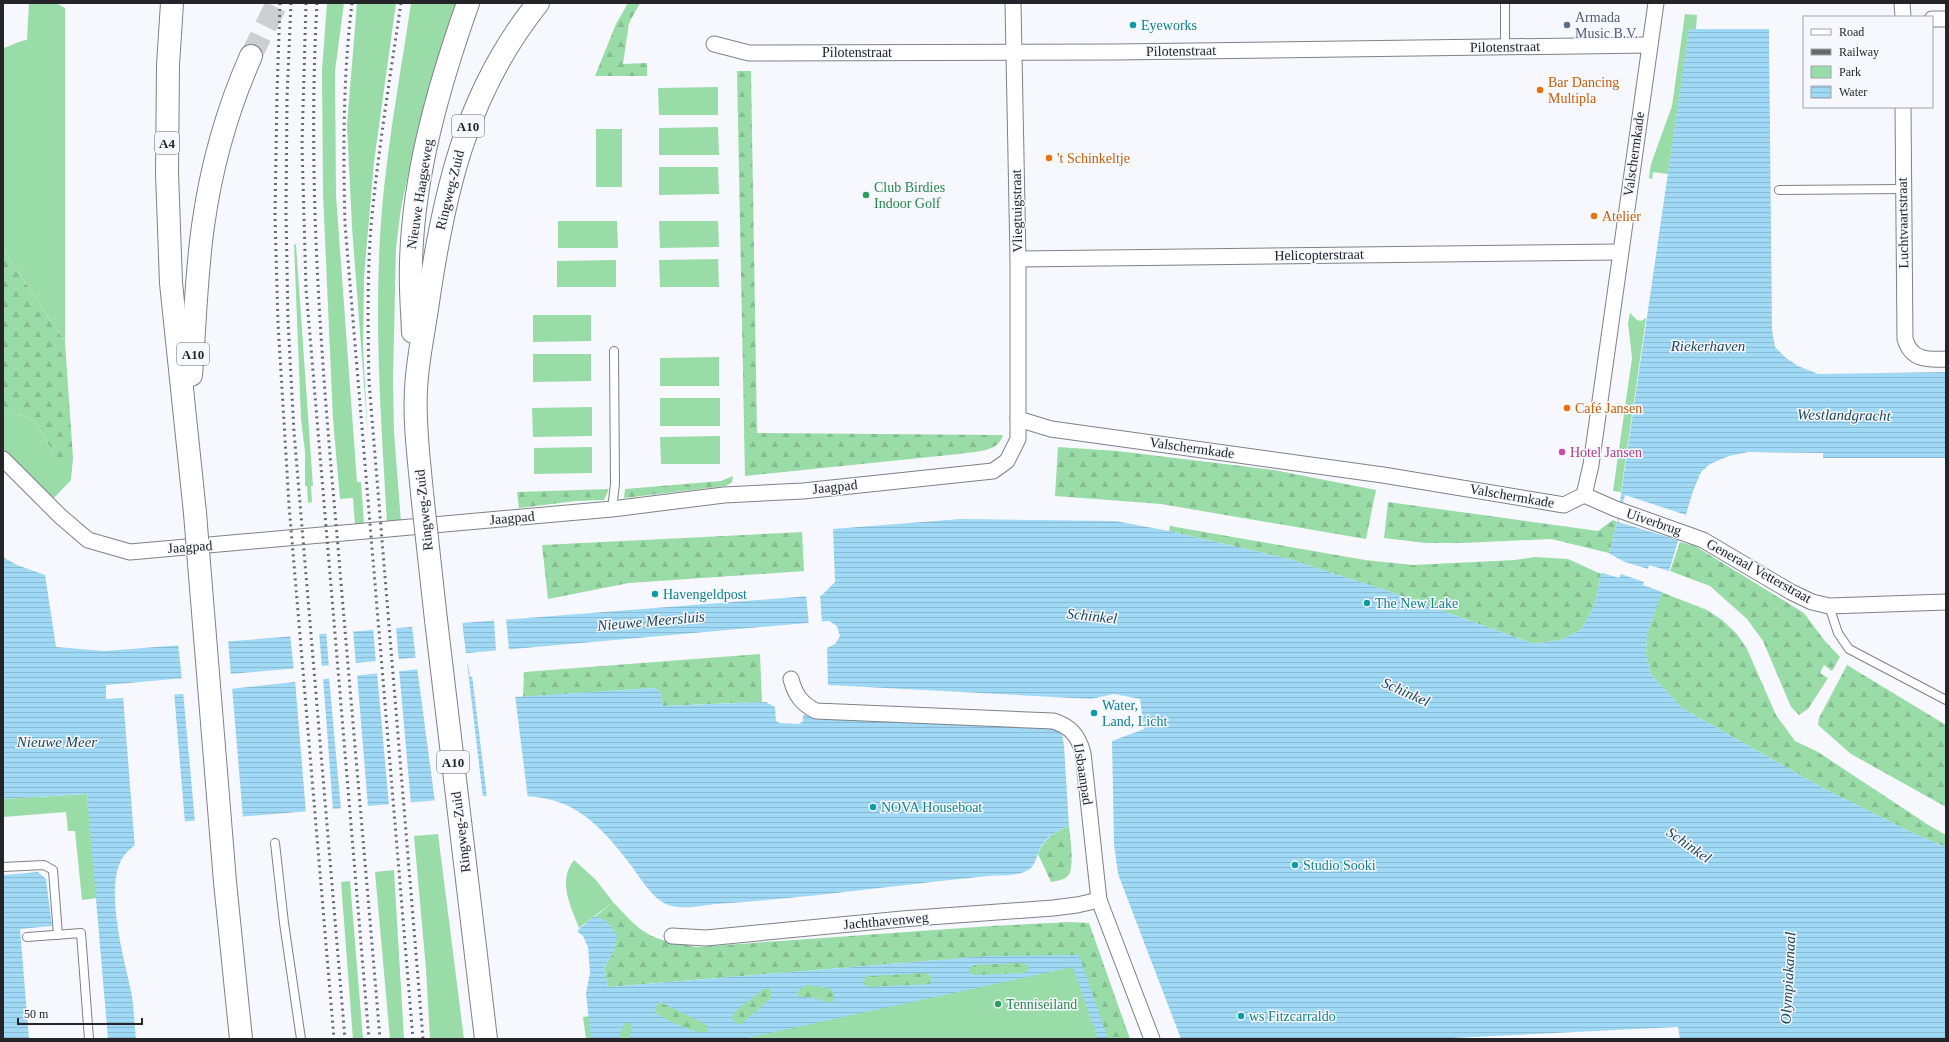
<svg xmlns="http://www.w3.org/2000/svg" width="1949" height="1042" viewBox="0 0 1949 1042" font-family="'Times New Roman',serif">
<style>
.green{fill:#9adca7}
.forest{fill:url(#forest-firs)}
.water{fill:url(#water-rules);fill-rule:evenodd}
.pier{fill:#f7f8fe}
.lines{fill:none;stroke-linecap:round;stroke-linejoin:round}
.motorway-tunnel{stroke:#cdced3;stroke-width:22;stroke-dasharray:22 11;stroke-linecap:butt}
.service-casing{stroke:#7f8189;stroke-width:10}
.minor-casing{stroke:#7f8189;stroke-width:17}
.motorway-casing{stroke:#7f8189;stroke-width:24}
.service{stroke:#fff;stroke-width:8}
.minor{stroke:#fff;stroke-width:15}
.motorway{stroke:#fff;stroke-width:22}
.rail{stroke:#68686d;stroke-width:3;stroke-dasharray:2 4;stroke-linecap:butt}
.motorway-bridge-casing{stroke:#7f8189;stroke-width:24;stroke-linecap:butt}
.motorway-bridge{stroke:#fff;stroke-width:22}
.culture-dot{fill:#0f9aa8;stroke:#f7f8fe;stroke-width:1.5}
.service-dot{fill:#5c6f8a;stroke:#f7f8fe;stroke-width:1.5}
.food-dot{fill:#e8710a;stroke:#f7f8fe;stroke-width:1.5}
.leisure-dot{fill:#2e9e5b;stroke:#f7f8fe;stroke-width:1.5}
.hotel-dot{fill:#d1479c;stroke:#f7f8fe;stroke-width:1.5}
.labels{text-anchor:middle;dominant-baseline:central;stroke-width:3;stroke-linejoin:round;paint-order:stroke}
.shield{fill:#f7f8fe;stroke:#646469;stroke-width:1}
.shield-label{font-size:13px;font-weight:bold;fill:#252529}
.service-label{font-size:14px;fill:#4e5e75;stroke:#f7f8fe;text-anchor:start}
.culture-label{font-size:14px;fill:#0d838f;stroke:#f7f8fe;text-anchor:start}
.street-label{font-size:14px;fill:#252529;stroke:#f7f8fe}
.food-label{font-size:14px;fill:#c56008;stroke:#f7f8fe;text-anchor:start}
.leisure-label{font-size:14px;fill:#27864d;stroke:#f7f8fe;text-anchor:start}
.hotel-label{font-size:14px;fill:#b23c85;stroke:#f7f8fe;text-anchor:start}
.water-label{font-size:15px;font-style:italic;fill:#1b485b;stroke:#f7f8fe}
</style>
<defs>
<pattern id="forest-firs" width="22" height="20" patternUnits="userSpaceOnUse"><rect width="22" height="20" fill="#9adca7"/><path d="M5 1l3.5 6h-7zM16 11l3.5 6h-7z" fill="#85bd90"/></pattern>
<pattern id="water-rules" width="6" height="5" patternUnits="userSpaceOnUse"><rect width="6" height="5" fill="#a0d9f5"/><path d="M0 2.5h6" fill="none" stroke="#8abad2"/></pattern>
</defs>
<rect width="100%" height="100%" fill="#f7f8fe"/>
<!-- green -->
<g class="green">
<path d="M29 3H56L65 8V342L3 249V48C12 46 17 41 27 40Z"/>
<polygon points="327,3 344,3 335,71 336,195 357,482 361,482 364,524 355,525 353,498 340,499 333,419 323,194 322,70"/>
<polygon points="357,3 396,3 374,162 364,277 363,349 368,437 352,227 347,125"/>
<path d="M411 3H457L425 101 417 132 401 208 396 248 393 379 394 432 401 522 387 523C381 418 373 314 382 209 388 140 401 71 411 3Z"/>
<polygon points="1685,14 1697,15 1696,29 1689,30 1668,174 1653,172 1652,179 1649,178 1651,164 1672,106"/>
<polygon points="718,87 718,115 659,115 658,88"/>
<polygon points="718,127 719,155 659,155 659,128"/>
<rect x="596" y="129" width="26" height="58"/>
<polygon points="659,167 718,167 719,194 659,195"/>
<polygon points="558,221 617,221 618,248 558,248"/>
<polygon points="659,221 718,221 719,247 660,248"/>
<polygon points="294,244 296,245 313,486 311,486 312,502 308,503 307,486 305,486 305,452 301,419"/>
<polygon points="718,259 719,287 660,287 659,260"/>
<polygon points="616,260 616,287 557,287 557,261"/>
<polygon points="1630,313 1637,320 1641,321 1646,318 1621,492 1613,491 1632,358 1628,323"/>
<polygon points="533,315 591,315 591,341 533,342"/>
<polygon points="533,354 591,354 591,381 533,382"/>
<polygon points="719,357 719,386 660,386 660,358"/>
<rect x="660" y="398" width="60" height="28"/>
<polygon points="3,407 35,421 56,458 73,458 71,480 52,500 3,449"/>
<polygon points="592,407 592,436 533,437 532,408"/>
<polygon points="720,436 720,464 661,464 660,437"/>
<polygon points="592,447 592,473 534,474 534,448"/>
<polygon points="87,794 97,898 82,900 75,831 68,831 66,812 3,817 3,799"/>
<polygon points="438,834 464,1039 430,1039 426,969 414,836"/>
<path d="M574 860 596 880 613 902 579 928C571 906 557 882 574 860Z"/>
<polygon points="394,870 404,1039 390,1039 375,872"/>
<polygon points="350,881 363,1039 353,1039 341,882"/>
<polygon points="1081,938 1118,1039 586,1039 583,1017"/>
</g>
<!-- forest -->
<g class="forest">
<polygon points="628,3 640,3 629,23 623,64 647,63 647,76 595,76 616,24"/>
<path d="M737 71H751L757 433 1003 435C998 453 975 451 959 454L745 476Z"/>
<polygon points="3,249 65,342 73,458 56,458 35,421 3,407"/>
<polygon points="1058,447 1117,451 1274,470 1376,490 1366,539 1161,504 1055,496"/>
<polygon points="733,476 732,482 726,486 624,498 625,489 721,481"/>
<polygon points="609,489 604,500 576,501 519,508 517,492"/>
<polygon points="1388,502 1598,531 1613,520 1617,522 1609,553 1551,539 1462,543 1425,543 1384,538"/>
<polygon points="1170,526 1365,560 1413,565 1515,560 1535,557 1568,559 1601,574 1595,604 1581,630 1560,640 1534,644 1385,590 1289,559 1169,531"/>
<polygon points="802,532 804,571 629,583 548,599 542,545"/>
<polygon points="1680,542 1695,546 1804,613 1824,640 1840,657 1832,671 1824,665 1820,673 1828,678 1808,709 1799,715 1791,707 1763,641 1747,619 1710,586 1670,571"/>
<polygon points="1661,592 1707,610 1722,620 1737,634 1747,649 1776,715 1795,741 1818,752 1930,826 1946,835 1946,847 1917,835 1821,787 1682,708 1651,675 1646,654 1647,634"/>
<polygon points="760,654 762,702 663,706 661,694 654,688 523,697 524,672"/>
<polygon points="1847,665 1946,725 1946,807 1851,754 1818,725 1819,718"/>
<path d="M1069 826C1070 836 1075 868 1068 876 1064 880 1056 881 1051 882L1038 854C1044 839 1054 832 1069 826Z"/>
<path d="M613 902C624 913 634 926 648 934 662 942 681 944 697 947L991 926 1070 922 1089 923 1130 1039H1102L1079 955 987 956 608 987 604 968 615 949 595 917Z"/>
<polygon points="1020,963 1027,964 1029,968 1025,973 975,975 969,972 969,968 975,965"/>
<polygon points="927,973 932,977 930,984 868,987 863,983 867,976"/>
<polygon points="806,984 829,988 834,993 834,999 830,1003 819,998 798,996 796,992"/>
<polygon points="769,988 771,992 771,998 740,1026 732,1019 734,1012 764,989"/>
<path d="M660 1002 705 1024 708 1027 707 1032C696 1035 663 1020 655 1012L656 1006Z"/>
</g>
<!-- water -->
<g class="water">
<path d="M1689 29H1769L1772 330 1775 347 1785 357 1798 366 1818 374 1946 372V458H1823V453L1748 452 1729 456 1710 464 1701 472 1693 491 1669 571 1647 634 1646 654 1651 675 1682 708 1821 787 1917 835 1946 847V1039H1680L1678 1027 1431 1039H1181L1118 874 1114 844 1112 741 1144 729 1140 699 1114 694 1091 699 828 685 827 648 835 644 840 636 837 626 829 621 106 685V699L181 694 468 664 470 677 499 674 501 698 654 688C662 690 662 699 663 706L766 702 775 707 776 721 780 723 799 724 803 721V715L1015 725 1055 729 1062 734 1064 745 1069 826C1056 831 1045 837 1039 851 1037 856 1035 864 1031 868 1020 877 1001 875 988 876 898 885 808 898 717 904 703 905 680 911 666 904 651 897 640 877 630 864 611 839 587 810 555 801 533 794 509 796 486 796L179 822C161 830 141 838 127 852 101 878 124 958 131 991 134 1006 134 1023 136 1039H108L87 794 3 799V557L17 565 45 575 56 647 105 651 822 595 835 582 833 529 960 519 1115 521 1169 531 1289 559 1385 590 1534 644 1560 640 1581 630 1595 604 1601 574 1609 553 1617 522Z"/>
<polygon points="38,872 46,879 52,926 20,929 29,1039 3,1039 3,875"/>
<path d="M593 917C606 917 610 925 617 936L615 949 604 968 608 987 987 956 1079 955 1108 1039H1098L1073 967 742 1039H629L632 1024 627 1022 623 1026 619 1039H591L586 993 590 973 588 947 583 936 577 931ZM1020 963 1027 964 1029 968 1025 973 975 975 969 972V968L975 965ZM927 973 932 977 930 984 868 987 863 983 867 976ZM806 985 829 988 834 993V999L830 1003 819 999 798 996 797 992ZM769 988 771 992V998L740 1025 732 1019 734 1012 764 989ZM660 1002 705 1024 708 1027 707 1032C697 1035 662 1019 655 1012L656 1006Z"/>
</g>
<!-- pier -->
<g class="pier">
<polygon points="1625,495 1686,515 1678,540 1618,522"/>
<polygon points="1608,553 1625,562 1648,569 1649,565 1669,571 1662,592 1643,585 1644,582 1621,574 1619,578 1600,572"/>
<polygon points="820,594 822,624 809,625 806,595"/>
<polygon points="506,619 509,650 496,651 494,620"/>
<polygon points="462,621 466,654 416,660 412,626"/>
<polygon points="396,627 399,662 376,664 373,628"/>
<polygon points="353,629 356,666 329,668 326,631"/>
<polygon points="319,631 322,669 294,671 290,634"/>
<polygon points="228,639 231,677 182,680 178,643"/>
<polygon points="467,662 483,798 435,802 417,667"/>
<polygon points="399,669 411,804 389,806 377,672"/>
<polygon points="499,672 501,673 503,696 515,695 528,799 487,798 472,675"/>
<polygon points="357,674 368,807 341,810 329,677"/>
<polygon points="323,677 333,810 306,813 295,680"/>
<polygon points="232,687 243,818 195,822 183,691"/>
<polygon points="174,692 185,823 168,828 155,834 135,849 123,696"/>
</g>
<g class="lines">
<!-- motorway-tunnel -->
<polyline class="motorway-tunnel" points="251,56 277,3"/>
<!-- service casing -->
<g class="service-casing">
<g id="service">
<polyline points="1505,3 1505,47"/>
<polyline points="1779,190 1903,189"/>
<polyline points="612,509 615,484 614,351"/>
<polyline points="1829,606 1838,633 1849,649 1946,700"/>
<polyline points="275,843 284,923 301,1039"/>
<polyline points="3,867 44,865 53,870 58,935"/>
<polyline points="27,937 81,933 89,1039"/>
</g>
</g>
<!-- minor casing -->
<g class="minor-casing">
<g id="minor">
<polyline points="1902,3 1903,17"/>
<polyline points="1932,19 1946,19"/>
<polyline points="714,44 749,53 1115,52 1649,45"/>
<path d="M1903 107 1905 339C1911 360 1927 360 1946 359"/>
<polyline points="1018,259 1620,252"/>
<polyline points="1018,419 1051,429 1383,475 1564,505 1584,495 1591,465 1656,3"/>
<polyline points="3,459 60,516 88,540 130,552 612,509 724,495 803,491 993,471 1007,461 1018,439 1018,259 1013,3"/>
<polyline points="1584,495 1616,509 1703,540 1791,592 1812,602 1829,606 1946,602"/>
<path d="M791 679C795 695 802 704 816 711L1053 721C1070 726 1078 735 1083 753L1099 900 1152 1039"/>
<polyline points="672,936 706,938 902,919 1053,908 1077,905 1099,900"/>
</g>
</g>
<!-- motorway casing -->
<g class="motorway-casing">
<g id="motorway">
<polyline points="172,3 168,65 167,173 171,283 195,513"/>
<path d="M413 332C412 309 410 286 411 263 413 175 439 85 468 3"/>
<path d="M191 375C195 325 196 275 203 226 211 168 227 110 251 56"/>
<path d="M422 493C419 459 414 424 416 390 417 363 423 336 427 309 443 196 465 94 538 3"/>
<polyline points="199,563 225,882 241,1039"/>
<polyline points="436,620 486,1039"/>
</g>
</g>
<!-- service -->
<use href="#service" class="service"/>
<!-- minor -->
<use href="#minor" class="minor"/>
<!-- motorway -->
<use href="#motorway" class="motorway"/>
<!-- rail -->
<g class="rail">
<polyline points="280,3 277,93 275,216 278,323 289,505 334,1039"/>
<polyline points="291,3 287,97 286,213 288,321 294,432 345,1039"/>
<polyline points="306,3 302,145 306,288 369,1039"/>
<path d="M317 3C307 181 321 357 337 535 351 703 366 871 380 1039"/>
<path d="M352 3C343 77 343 150 345 224L413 1039"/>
<path d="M401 3C390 77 378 152 371 226 367 278 368 330 369 382L423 1039"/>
</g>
<!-- motorway-bridge casing -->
<g class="motorway-bridge-casing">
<g id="motorway-bridge">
<polyline points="422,493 436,620"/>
<polyline points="195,513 199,563"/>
</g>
</g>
<!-- motorway-bridge -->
<use href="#motorway-bridge" class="motorway-bridge"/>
</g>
<!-- markers -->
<g class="culture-dot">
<circle cx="1133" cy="25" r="4"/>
<circle cx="655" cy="594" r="4"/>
<circle cx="1367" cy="603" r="4"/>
<circle cx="1094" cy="713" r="4"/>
<circle cx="873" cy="807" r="4"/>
<circle cx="1295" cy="865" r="4"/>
<circle cx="1241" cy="1016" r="4"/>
</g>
<circle class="service-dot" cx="1567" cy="25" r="4"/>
<g class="food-dot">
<circle cx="1540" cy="90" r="4"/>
<circle cx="1049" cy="158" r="4"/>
<circle cx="1594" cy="216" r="4"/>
<circle cx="1567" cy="408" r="4"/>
</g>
<g class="leisure-dot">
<circle cx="866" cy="195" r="4"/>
<circle cx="998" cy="1004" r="4"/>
</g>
<circle class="hotel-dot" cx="1562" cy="452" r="4"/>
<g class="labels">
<!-- shield labels -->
<g class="shield">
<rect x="452" y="115" width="32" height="22" rx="3"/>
<rect x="155" y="132" width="24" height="22" rx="3"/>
<rect x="177" y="343" width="32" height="22" rx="3"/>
<rect x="437" y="751" width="32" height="22" rx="3"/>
</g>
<g class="shield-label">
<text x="468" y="126">A10</text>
<text x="167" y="143">A4</text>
<text x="193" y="354">A10</text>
<text x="453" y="762">A10</text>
</g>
<!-- service labels -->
<g class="service-label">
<text x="1575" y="17">Armada<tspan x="1575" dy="16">Music B.V.</tspan></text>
</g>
<!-- culture labels -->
<g class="culture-label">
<text x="1141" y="25">Eyeworks</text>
<text x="663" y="594">Havengeldpost</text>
<text x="1375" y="603">The New Lake</text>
<text x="1102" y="705">Water,<tspan x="1102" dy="16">Land, Licht</tspan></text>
<text x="881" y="807">NOVA Houseboat</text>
<text x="1303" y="865">Studio Sooki</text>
<text x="1249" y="1016">ws Fitzcarraldo</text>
</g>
<!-- street labels -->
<g class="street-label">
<text transform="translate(1505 47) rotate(-1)">Pilotenstraat</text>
<text transform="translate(1181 51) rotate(-1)">Pilotenstraat</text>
<text x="857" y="52">Pilotenstraat</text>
<text transform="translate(1634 154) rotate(-82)">Valschermkade</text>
<text transform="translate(450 190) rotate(-76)">Ringweg-Zuid</text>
<text transform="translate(420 194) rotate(-81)">Nieuwe Haagseweg</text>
<text transform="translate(1017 211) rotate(-91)">Vliegtuigstraat</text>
<text transform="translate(1903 223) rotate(-91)">Luchtvaartstraat</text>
<text transform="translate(1319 255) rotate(-1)">Helicopterstraat</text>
<text transform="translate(1192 448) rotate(8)">Valschermkade</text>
<text transform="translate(835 487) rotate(-6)">Jaagpad</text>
<text transform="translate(1512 496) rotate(10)">Valschermkade</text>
<text transform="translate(424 510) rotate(-96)">Ringweg-Zuid</text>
<text transform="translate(512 518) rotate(-5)">Jaagpad</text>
<text transform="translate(1654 522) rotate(19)">Uiverbrug</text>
<text transform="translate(190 547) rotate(-4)">Jaagpad</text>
<text transform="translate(1759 571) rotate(29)">Generaal Vetterstraat</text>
<text transform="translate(1083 774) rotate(81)">IJsbaanpad</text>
<text transform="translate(461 832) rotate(-97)">Ringweg-Zuid</text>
<text transform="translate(886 921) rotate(-5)">Jachthavenweg</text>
</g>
<!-- food labels -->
<g class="food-label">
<text x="1548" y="82">Bar Dancing<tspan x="1548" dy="16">Multipla</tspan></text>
<text x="1057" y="158">'t Schinkeltje</text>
<text x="1602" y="216">Atelier</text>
<text x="1575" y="408">Café Jansen</text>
</g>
<!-- leisure labels -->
<g class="leisure-label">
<text x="874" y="187">Club Birdies<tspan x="874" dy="16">Indoor Golf</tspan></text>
<text x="1006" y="1004">Tenniseiland</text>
</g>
<!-- hotel labels -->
<g class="hotel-label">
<text x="1570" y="452">Hotel Jansen</text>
</g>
<!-- water labels -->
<g class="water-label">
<text x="1708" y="346">Riekerhaven</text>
<text transform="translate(1844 415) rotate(1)">Westlandgracht</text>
<text transform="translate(1092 616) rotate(6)">Schinkel</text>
<text transform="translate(651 621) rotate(-5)">Nieuwe Meersluis</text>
<text transform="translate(1406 692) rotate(24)">Schinkel</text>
<text x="57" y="742">Nieuwe Meer</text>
<text transform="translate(1689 845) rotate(35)">Schinkel</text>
<text transform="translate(1788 978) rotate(-87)">Olympiakanaal</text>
</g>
</g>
<!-- border -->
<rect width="1949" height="1042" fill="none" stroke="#252529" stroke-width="8"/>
<!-- legend -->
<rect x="1803" y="16" width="130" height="92" fill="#f7f8fe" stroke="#a3a4a9"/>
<rect x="1811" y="29" width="20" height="6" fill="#ffffff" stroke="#a3a4a9"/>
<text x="1839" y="36" font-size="12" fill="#252529">Road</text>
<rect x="1811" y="49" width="20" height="6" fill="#68686d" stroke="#a3a4a9"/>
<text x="1839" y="56" font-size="12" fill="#252529">Railway</text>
<rect x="1811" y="66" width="20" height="12" fill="#9adca7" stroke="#a3a4a9"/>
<text x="1839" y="76" font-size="12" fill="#252529">Park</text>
<rect x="1811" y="86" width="20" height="12" fill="url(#water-rules)" stroke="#a3a4a9"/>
<text x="1839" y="96" font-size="12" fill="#252529">Water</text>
<!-- scale -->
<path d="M18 1018v6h124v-6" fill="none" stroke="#252529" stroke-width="2"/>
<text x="24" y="1018" font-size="12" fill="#252529" stroke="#f7f8fe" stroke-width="3" paint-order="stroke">50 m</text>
</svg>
